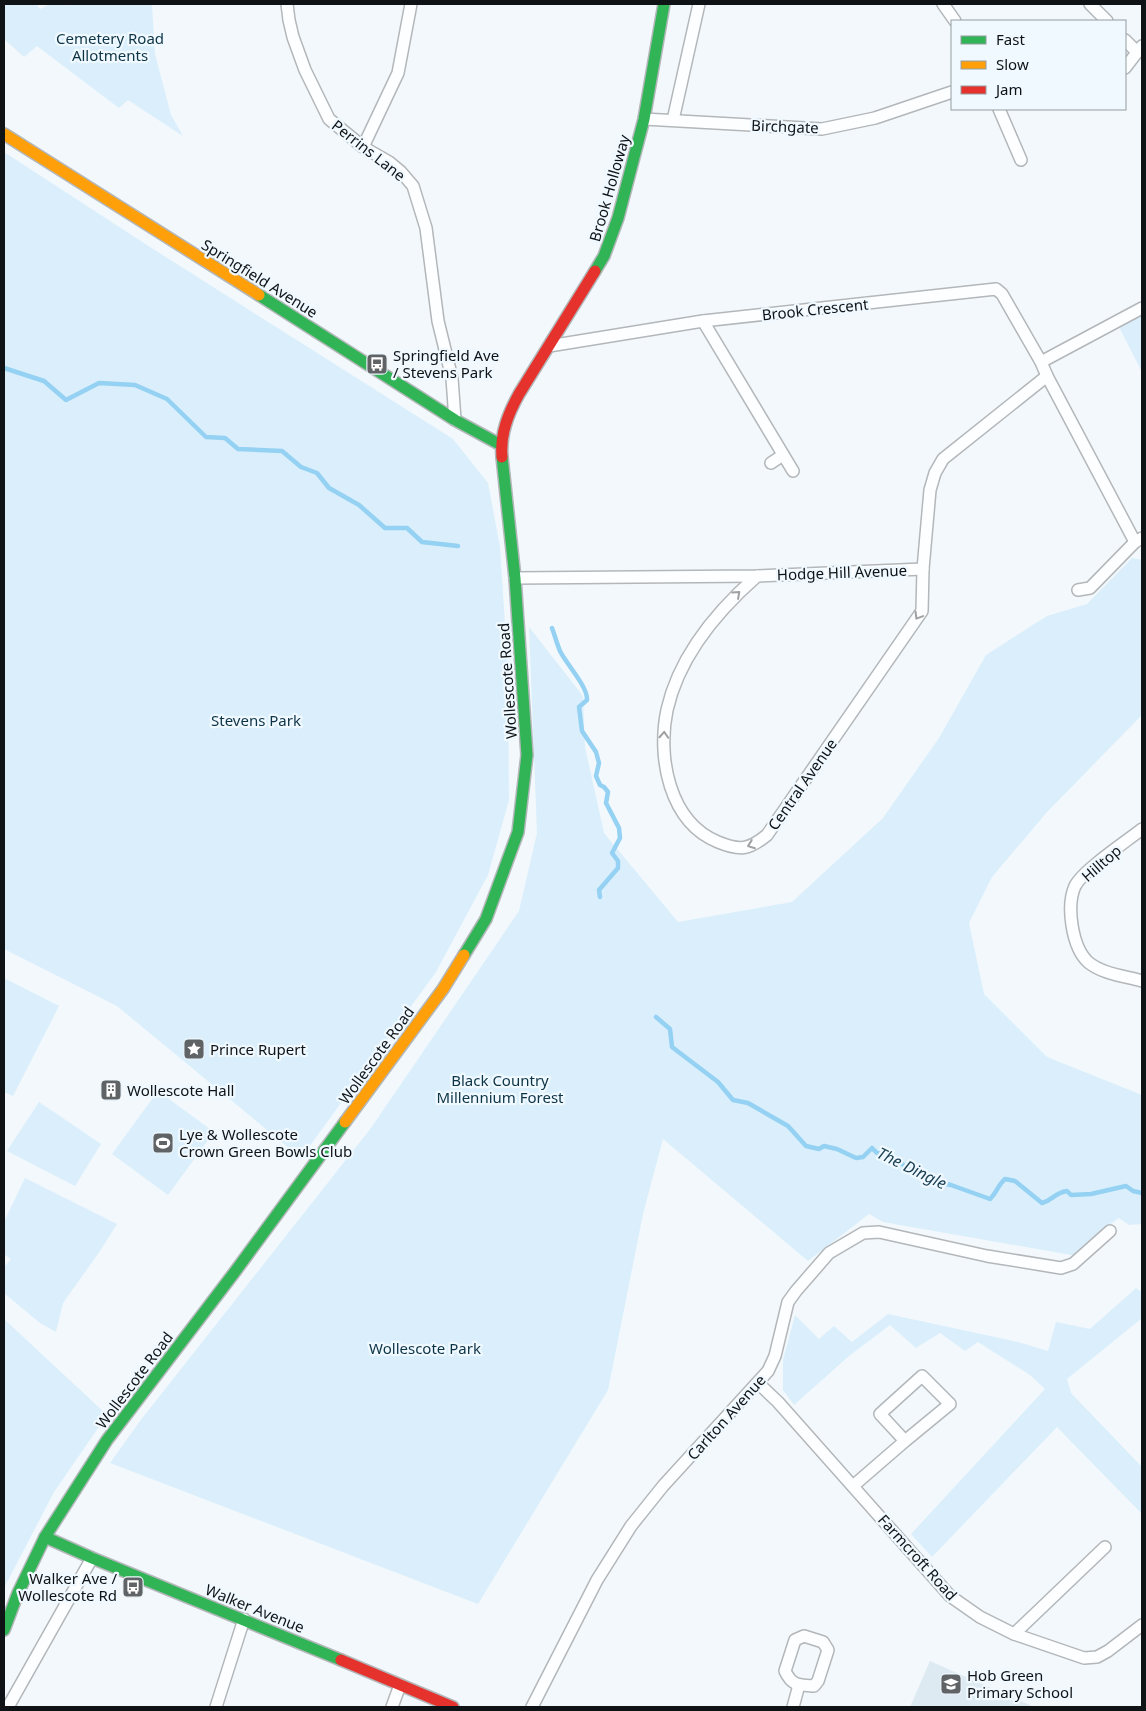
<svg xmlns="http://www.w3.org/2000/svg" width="1146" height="1711" viewBox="0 0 1146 1711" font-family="'Noto Sans',sans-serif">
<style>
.built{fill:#deeaf1}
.green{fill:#daeffb}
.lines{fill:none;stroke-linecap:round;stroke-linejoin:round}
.stream{stroke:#94d1f2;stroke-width:4.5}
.street-casing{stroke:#b3b7ba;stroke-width:14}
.fast-casing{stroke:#b3b7ba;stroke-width:14}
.slow-casing{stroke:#b3b7ba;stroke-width:14}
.jam-casing{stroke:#b3b7ba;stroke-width:14}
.street{stroke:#fdfeff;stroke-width:11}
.fast{stroke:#30b455;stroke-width:11}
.slow{stroke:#ff9f0a;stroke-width:11}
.jam{stroke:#e5322d;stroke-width:11}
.oneway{stroke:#9ea0a1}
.labels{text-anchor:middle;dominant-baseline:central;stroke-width:4.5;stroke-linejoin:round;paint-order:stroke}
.park-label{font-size:15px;fill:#0d3446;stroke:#eff9ff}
.street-label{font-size:15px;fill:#101315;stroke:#eff9ff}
.poi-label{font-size:15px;fill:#101315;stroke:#eff9ff;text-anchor:start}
.water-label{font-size:16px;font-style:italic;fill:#1c4154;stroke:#eff9ff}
</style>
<rect width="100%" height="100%" fill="#f2f8fc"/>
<!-- built -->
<polygon class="built" points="930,1661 1034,1707 910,1707"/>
<!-- green -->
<g class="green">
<polygon points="4,4 36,4 40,9 50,4 64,4 66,6 69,4 152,4 155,54 171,115 183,136 128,100 119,108 37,46 24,57 4,39"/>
<polygon points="4,152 150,247 453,439 488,483 500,547 508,671 509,800 488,875 436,972 301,1158 117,1006 4,949"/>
<polygon points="1142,315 1142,372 1119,327"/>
<polygon points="1132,558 1142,560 1142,715 1047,812 992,877 969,923 984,994 1047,1057 1142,1095 1142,1224 1129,1225 1119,1218 1103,1229 1077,1256 883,1222 869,1214 808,1261 663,1139 643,1214 608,1390 478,1604 110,1463 140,1421 371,1128 519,911 537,833 529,627 583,696 585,747 604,833 678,922 792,902 883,818 939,738 986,655 1047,616 1087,604"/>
<polygon points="4,978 59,1006 13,1096 4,1092"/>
<polygon points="158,1091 214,1132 168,1195 112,1154"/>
<polygon points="39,1102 101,1144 75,1186 7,1151"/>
<polygon points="25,1178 117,1224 100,1251 63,1303 56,1332 40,1323 4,1293 4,1267 11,1259 4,1254 4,1222"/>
<polygon points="1136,1288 1142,1292 1142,1318 1067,1379 1071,1393 1142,1467 1142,1514 1057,1427 932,1557 911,1534 1045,1389 1030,1375 978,1342 965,1351 940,1333 916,1348 890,1325 849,1356 794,1405 783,1390 783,1360 795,1315 819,1339 834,1326 852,1342 888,1314 1018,1342 1048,1351 1056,1322 1090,1329"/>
<polygon points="4,1319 107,1415 54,1492 4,1588"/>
</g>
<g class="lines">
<!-- stream -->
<g class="stream">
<polyline points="4,368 44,381 66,400 99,383 135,385 167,399 206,437 225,438 238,449 282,451 301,467 317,473 329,488 359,505 385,528 407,528 422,542 458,546"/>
<path d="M552 628C555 636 557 644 560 651 567 665 588 687 587 700L579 707 582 731 596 752 599 763 596 776 600 785 604 787 608 792 606 803 619 828 620 838 612 853 618 861V868L599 890 600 897"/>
<path d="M656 1017 670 1029 672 1047 718 1082 733 1100 748 1103 788 1126 806 1146 819 1149 824 1146 837 1149 856 1158 863 1157 872 1148 877 1153 892 1157 921 1177 928 1175 931 1181 951 1185 990 1199C996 1194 998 1185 1005 1179L1015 1181 1042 1203C1053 1200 1054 1193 1067 1191L1071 1195 1091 1194 1126 1186 1133 1191 1142 1193"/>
</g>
<!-- street casing -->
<g class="street-casing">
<g id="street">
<polyline points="287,4 289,20 293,37 305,70 329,119 363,147 389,162 401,172 413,186 426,228 438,321 452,378 455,420"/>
<polyline points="943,4 955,21"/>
<polyline points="1090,4 1107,21"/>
<polyline points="1125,40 1137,52"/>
<polyline points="1125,68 1142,46"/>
<polyline points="999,109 1021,160"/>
<polyline points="644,119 822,129 875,118 952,92"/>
<polyline points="673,120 699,4"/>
<polyline points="363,147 398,73 411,4"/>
<polyline points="703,321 793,471"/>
<polyline points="549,346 703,321 996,289 1002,294 1041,362 1047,376 1135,542"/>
<polyline points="1041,362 1142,308"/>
<polyline points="771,463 783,455"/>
<path d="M757 576C716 612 679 656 667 710 657 757 669 822 718 842 740 851 749 850 767 835L922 611 923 569 930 490 935 473 943 459 1047 376"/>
<polyline points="515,578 757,576 923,569"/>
<polyline points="1078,590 1090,588 1135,542 1142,538"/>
<path d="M1142 829C1127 841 1083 870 1075 886 1066 906 1072 947 1088 962 1102 974 1125 976 1142 981"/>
<polyline points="758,1383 778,1402 950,1596 980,1617 1014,1634 1084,1658 1097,1657 1108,1651 1142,1625"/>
<polyline points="853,1486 905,1441 880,1414 922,1376 950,1404 905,1441"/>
<polyline points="1014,1634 1105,1547"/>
<path d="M804 1636 823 1642 828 1650 818 1681 814 1686C799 1685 792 1686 785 1671L795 1640Z"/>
<polyline points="8,1707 92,1558"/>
<polyline points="216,1707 244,1619"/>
<polyline points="392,1707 400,1685"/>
<polyline points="532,1707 597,1580 631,1526 663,1486 768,1371 775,1356 788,1302 796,1291 829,1253 863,1233 879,1232 987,1256 1061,1268 1073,1264 1110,1231"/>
<polyline points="793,1707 799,1685"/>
</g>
</g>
<!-- fast casing -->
<g class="fast-casing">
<g id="fast">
<polyline points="595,271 604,256 618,218 644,119 664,4"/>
<polyline points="259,295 455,420 501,445"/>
<polyline points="464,955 486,919 518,832 527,755 515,578 502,457"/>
<polyline points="45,1537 92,1558 341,1660"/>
<polyline points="4,1630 18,1593 45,1537 107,1440 234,1273 345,1122"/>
</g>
</g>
<!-- slow casing -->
<g class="slow-casing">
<g id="slow">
<polyline points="4,134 259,295"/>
<polyline points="345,1122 443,989 464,955"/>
</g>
</g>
<!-- jam casing -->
<g class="jam-casing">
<g id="jam">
<path d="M502 457C500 434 508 414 519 394L595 271"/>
<polyline points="341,1660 453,1707"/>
</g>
</g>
<!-- street -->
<use href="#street" class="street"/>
<!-- fast -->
<use href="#fast" class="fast"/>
<!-- slow -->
<use href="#slow" class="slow"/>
<!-- jam -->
<use href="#jam" class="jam"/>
</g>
<!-- one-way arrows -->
<defs><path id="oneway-chevron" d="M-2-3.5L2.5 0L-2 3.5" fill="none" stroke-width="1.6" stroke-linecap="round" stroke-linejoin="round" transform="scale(1.25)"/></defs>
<g class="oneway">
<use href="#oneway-chevron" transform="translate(737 594) rotate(-42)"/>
<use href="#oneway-chevron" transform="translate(918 616) rotate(121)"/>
<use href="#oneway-chevron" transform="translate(664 735) rotate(-87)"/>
<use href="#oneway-chevron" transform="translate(751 845) rotate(159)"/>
</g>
<!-- icons -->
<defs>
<g id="bus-square" transform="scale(1.125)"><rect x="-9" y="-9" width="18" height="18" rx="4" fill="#5f6366" stroke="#eff9ff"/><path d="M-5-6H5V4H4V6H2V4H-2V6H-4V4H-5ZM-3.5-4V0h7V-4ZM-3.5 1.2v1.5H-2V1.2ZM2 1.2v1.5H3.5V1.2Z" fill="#fff"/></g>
<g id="sight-square" transform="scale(1.125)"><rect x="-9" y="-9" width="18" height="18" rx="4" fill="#5f6366" stroke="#eff9ff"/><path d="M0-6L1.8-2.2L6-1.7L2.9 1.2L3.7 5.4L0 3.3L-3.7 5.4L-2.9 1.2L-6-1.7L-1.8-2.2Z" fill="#fff"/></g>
<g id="building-square" transform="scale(1.125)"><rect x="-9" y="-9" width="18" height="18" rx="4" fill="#5f6366" stroke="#eff9ff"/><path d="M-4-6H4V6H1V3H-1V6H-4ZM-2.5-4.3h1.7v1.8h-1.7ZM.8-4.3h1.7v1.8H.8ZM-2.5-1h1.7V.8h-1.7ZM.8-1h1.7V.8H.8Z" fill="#fff"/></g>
<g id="stadium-square" transform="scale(1.125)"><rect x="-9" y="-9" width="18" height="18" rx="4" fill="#5f6366" stroke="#eff9ff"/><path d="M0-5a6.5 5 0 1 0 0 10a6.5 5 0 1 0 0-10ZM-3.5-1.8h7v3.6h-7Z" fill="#fff"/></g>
<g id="school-square" transform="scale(1.125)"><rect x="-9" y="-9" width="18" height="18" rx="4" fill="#5f6366" stroke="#eff9ff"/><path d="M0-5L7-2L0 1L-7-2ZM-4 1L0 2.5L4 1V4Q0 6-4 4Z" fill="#fff"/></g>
</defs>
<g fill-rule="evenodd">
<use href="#bus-square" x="377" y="364"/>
<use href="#sight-square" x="194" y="1049"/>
<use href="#building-square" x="111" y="1090"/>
<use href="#stadium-square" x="163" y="1143"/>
<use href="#bus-square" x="133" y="1587"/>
<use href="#school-square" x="951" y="1684"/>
</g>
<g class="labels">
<!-- park labels -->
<g class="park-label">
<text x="110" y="38">Cemetery Road<tspan x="110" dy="17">Allotments</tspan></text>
<text x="256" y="720">Stevens Park</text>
<text x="500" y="1080">Black Country<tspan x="500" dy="17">Millennium Forest</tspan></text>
<text x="425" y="1348">Wollescote Park</text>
</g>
<!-- street labels -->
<g class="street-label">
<text transform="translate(785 126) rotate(2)">Birchgate</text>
<text transform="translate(369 150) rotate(38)">Perrins Lane</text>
<text transform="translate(609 188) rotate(-74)">Brook Holloway</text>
<text transform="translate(260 278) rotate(32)">Springfield Avenue</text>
<text transform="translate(815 309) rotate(-6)">Brook Crescent</text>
<text transform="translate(842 572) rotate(-2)">Hodge Hill Avenue</text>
<text transform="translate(507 681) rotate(-94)">Wollescote Road</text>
<text transform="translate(802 784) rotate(-55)">Central Avenue</text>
<text transform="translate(1101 863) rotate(-41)">Hilltop</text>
<text transform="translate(376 1055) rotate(-54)">Wollescote Road</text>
<text transform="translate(134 1380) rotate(-53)">Wollescote Road</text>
<text transform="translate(726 1417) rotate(-48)">Carlton Avenue</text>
<text transform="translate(918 1557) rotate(48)">Farmcroft Road</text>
<text transform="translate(255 1608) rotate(22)">Walker Avenue</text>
</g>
<!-- poi labels -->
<g class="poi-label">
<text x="393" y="355">Springfield Ave<tspan x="393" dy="17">/ Stevens Park</tspan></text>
<text x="210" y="1049">Prince Rupert</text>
<text x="127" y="1090">Wollescote Hall</text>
<text x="179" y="1134">Lye &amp; Wollescote<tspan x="179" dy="17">Crown Green Bowls Club</tspan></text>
<text x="117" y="1578" text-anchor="end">Walker Ave /<tspan x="117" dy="17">Wollescote Rd</tspan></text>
<text x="967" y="1675">Hob Green<tspan x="967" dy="17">Primary School</tspan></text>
</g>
<!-- water labels -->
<g class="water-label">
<text transform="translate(912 1168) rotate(26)">The Dingle</text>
</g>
</g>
<!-- border -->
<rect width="1146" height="1711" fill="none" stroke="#101315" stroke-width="10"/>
<!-- legend -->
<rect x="951" y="20" width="175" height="90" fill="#eff9ff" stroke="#969da1"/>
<rect x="961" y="36" width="25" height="8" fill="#30b455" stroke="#969da1"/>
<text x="996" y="45" font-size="15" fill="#101315">Fast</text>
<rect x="961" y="61" width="25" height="8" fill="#ff9f0a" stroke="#969da1"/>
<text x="996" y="70" font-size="15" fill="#101315">Slow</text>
<rect x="961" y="86" width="25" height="8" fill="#e5322d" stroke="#969da1"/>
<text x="996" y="95" font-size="15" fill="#101315">Jam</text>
</svg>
